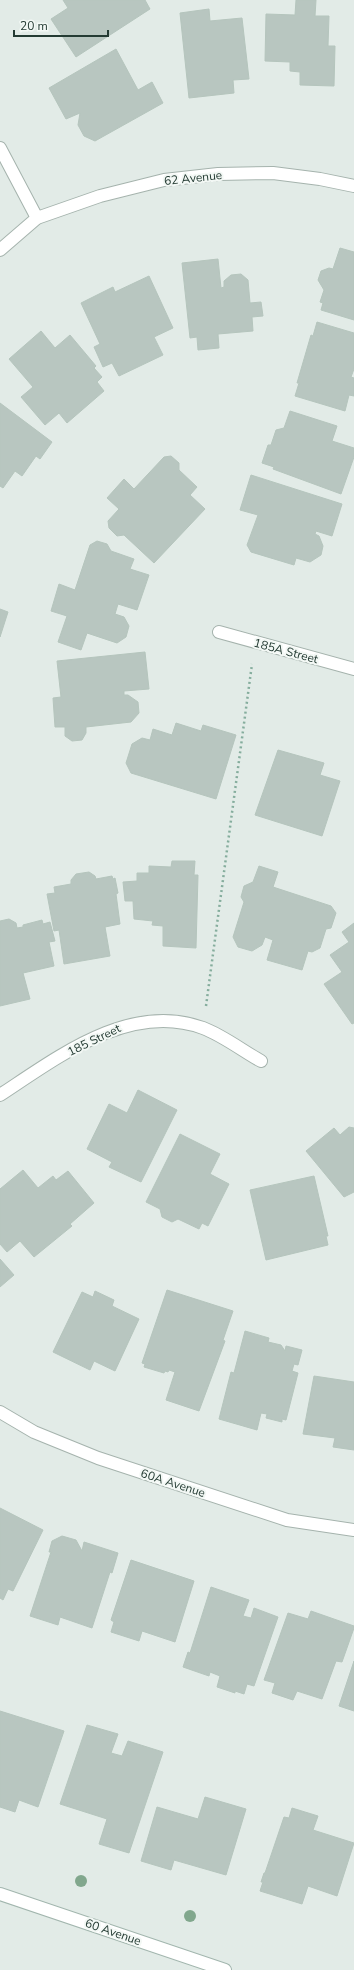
<svg xmlns="http://www.w3.org/2000/svg" width="354" height="1970" viewBox="0 0 354 1970" font-family="'Nunito Sans',sans-serif">
<style>
.building{fill:#b8c6c0;stroke:#b5c5bd}
.lines{fill:none;stroke-linecap:round;stroke-linejoin:round}
.street-casing{stroke:#a5b3ad;stroke-width:14}
.secondary-casing{stroke:#a2b6ae;stroke-width:14}
.path{stroke:#85ad9d;stroke-width:2.5;stroke-dasharray:2 3;stroke-linecap:butt}
.street{stroke:#fff;stroke-width:12}
.secondary{stroke:#fff;stroke-width:12}
.tree{fill:#81a78d}
.labels{text-anchor:middle;dominant-baseline:central;stroke-width:4;stroke-linejoin:round;paint-order:stroke}
.street-label{font-size:12px;fill:#243b33;stroke:#f3f8f5}
</style>
<rect width="100%" height="100%" fill="#e2ebe7"/>
<!-- building -->
<g class="building">
<polygon points="63,0 145,0 150,9 76,57 51,19 68,8"/>
<polygon points="296,0 316,0 315,16 329,16 328,46 335,46 334,86 300,85 300,72 290,71 290,62 265,61 266,14 295,15"/>
<polygon points="209,9 210,21 242,18 249,79 233,80 234,93 189,98 180,13"/>
<polygon points="116,49 138,90 152,82 163,103 95,141 84,136 78,125 80,113 66,119 49,88"/>
<polygon points="340,248 354,252 354,320 321,310 323,303 320,302 324,290 318,280 321,271 329,268 333,269"/>
<polygon points="218,259 221,288 224,287 224,281 231,275 241,274 248,280 250,303 261,302 263,316 252,317 253,331 218,334 219,348 198,350 197,337 190,338 182,263"/>
<polygon points="149,276 173,328 154,337 163,355 119,376 112,363 103,367 94,347 100,344 81,303 113,287 115,292"/>
<polygon points="317,322 354,333 354,369 351,377 354,378 354,396 349,395 345,411 295,396 299,383 297,383 311,335 313,336"/>
<polygon points="41,331 55,348 70,335 96,366 94,368 102,377 97,382 104,391 67,423 59,413 45,425 21,397 33,387 9,359"/>
<polygon points="0,403 52,442 40,459 36,456 22,476 15,471 3,488 0,486"/>
<polygon points="290,411 337,426 332,441 354,448 354,457 341,494 273,469 274,467 262,463 268,445 271,445 276,430 284,428"/>
<polygon points="171,456 179,463 179,470 197,487 190,495 205,509 154,563 124,535 117,536 109,528 108,521 119,509 107,498 124,479 134,489 164,457"/>
<polygon points="251,475 342,504 332,536 316,531 315,534 319,536 323,546 321,555 310,562 296,558 294,565 251,552 247,545 258,515 240,510"/>
<polygon points="97,541 107,544 111,551 134,559 130,569 149,575 137,610 118,604 115,614 124,617 129,626 126,637 117,643 87,633 81,650 58,642 67,616 51,611 59,584 75,590 90,545"/>
<polygon points="0,609 8,612 0,637"/>
<polygon points="145,652 149,689 124,691 124,695 128,695 138,702 139,713 131,722 86,727 86,733 82,740 72,741 65,736 65,727 55,727 53,698 61,697 57,661"/>
<polygon points="176,723 201,731 203,725 236,735 216,799 131,773 126,763 132,744 142,738 150,740 153,729 172,735"/>
<polygon points="278,750 324,763 320,775 340,781 322,836 255,815"/>
<polygon points="172,861 195,861 194,875 198,875 196,948 163,946 163,926 152,925 153,921 134,919 133,901 125,901 123,882 137,881 137,873 149,873 149,866 171,867"/>
<polygon points="259,866 278,872 273,887 331,906 336,913 331,928 326,929 320,948 312,952 308,951 302,970 267,960 273,940 265,937 262,945 252,951 238,947 233,937 244,902 241,897 244,886 253,882"/>
<polygon points="89,872 95,876 96,879 112,876 113,879 115,878 118,893 116,894 120,924 105,927 110,956 64,964 59,930 54,931 47,894 55,893 54,887 71,884 71,880 76,874"/>
<polygon points="9,919 16,923 17,928 23,927 23,925 42,920 43,924 50,922 55,941 49,942 54,966 23,973 30,999 0,1006 0,921"/>
<polygon points="354,923 354,1023 352,1024 324,984 342,972 330,955 349,942 342,932"/>
<polygon points="138,1090 177,1110 141,1182 109,1167 112,1162 87,1149 109,1104 127,1113"/>
<polygon points="349,1127 354,1128 354,1192 344,1197 306,1151 334,1128 340,1135"/>
<polygon points="180,1134 220,1154 210,1174 229,1184 208,1226 202,1223 199,1229 178,1219 172,1222 162,1217 160,1209 146,1202"/>
<polygon points="23,1170 38,1188 53,1176 56,1180 68,1171 94,1203 70,1224 72,1226 34,1257 20,1241 7,1252 0,1244 0,1189"/>
<polygon points="314,1176 328,1236 326,1236 328,1245 266,1260 250,1190"/>
<polygon points="0,1259 14,1275 0,1287"/>
<polygon points="167,1290 233,1311 223,1340 225,1341 199,1411 166,1400 175,1372 169,1370 168,1372 165,1371 164,1373 144,1367 145,1364 142,1363"/>
<polygon points="95,1291 114,1300 112,1306 139,1319 115,1371 94,1361 90,1370 53,1352 82,1292 93,1297"/>
<polygon points="245,1331 269,1338 268,1342 281,1345 285,1351 286,1346 302,1350 298,1365 294,1364 292,1371 298,1373 286,1420 282,1419 282,1422 266,1418 267,1414 261,1413 257,1430 219,1419 231,1372 234,1373"/>
<polygon points="314,1376 354,1382 354,1450 333,1447 335,1438 303,1434"/>
<polygon points="0,1508 43,1530 13,1591 8,1589 3,1600 0,1598"/>
<polygon points="62,1536 76,1540 82,1551 84,1542 118,1553 112,1573 110,1572 92,1628 60,1617 58,1625 30,1616 51,1552 49,1552 52,1541"/>
<polygon points="131,1560 194,1581 175,1642 142,1631 139,1641 111,1632 114,1622 111,1620"/>
<polygon points="211,1587 249,1600 243,1616 251,1618 254,1608 278,1617 254,1686 247,1684 244,1694 235,1691 235,1693 217,1687 220,1676 210,1672 209,1676 183,1667 188,1652 190,1653"/>
<polygon points="311,1611 354,1626 354,1628 342,1662 336,1661 322,1699 297,1691 293,1700 272,1693 275,1683 264,1680 288,1613 308,1619"/>
<polygon points="354,1661 354,1711 339,1706"/>
<polygon points="0,1711 64,1731 38,1807 19,1800 15,1812 0,1807"/>
<polygon points="87,1725 118,1734 111,1753 122,1756 128,1741 163,1752 129,1853 99,1844 107,1819 60,1804"/>
<polygon points="205,1797 246,1809 226,1875 174,1860 171,1870 141,1861 157,1807 198,1819"/>
<polygon points="292,1808 318,1816 313,1830 354,1843 337,1896 308,1886 302,1904 260,1891 263,1882 261,1882 264,1873 265,1873 284,1817 289,1818"/>
</g>
<g class="lines">
<!-- street casing -->
<g class="street-casing">
<g id="street">
<polyline points="0,148 37,218"/>
<polyline points="0,250 37,218 100,196 164,180 218,174 273,173 320,179 354,186"/>
<polyline points="219,632 354,669"/>
<path d="M0 1095C58 1057 130 1001 203 1028 222 1035 243 1051 261 1061"/>
<polyline points="0,1412 34,1432 98,1458 287,1520 354,1530"/>
</g>
</g>
<!-- secondary casing -->
<g class="secondary-casing">
<polyline id="secondary" points="0,1894 225,1970"/>
</g>
<!-- path -->
<polyline class="path" points="206,1006 252,664"/>
<!-- street -->
<use href="#street" class="street"/>
<!-- secondary -->
<use href="#secondary" class="secondary"/>
</g>
<!-- trees -->
<g class="tree">
<circle cx="81" cy="1881" r="6"/>
<circle cx="190" cy="1916" r="6"/>
</g>
<g class="labels">
<!-- street labels -->
<g class="street-label">
<text transform="translate(193 178) rotate(-6)">62 Avenue</text>
<text transform="translate(286 651) rotate(15)">185A Street</text>
<text transform="translate(94 1040) rotate(-26)">185 Street</text>
<text transform="translate(173 1483) rotate(18)">60A Avenue</text>
<text transform="translate(113 1932) rotate(19)">60 Avenue</text>
</g>
</g>
<!-- scale -->
<path d="M14 30v6h94v-6" fill="none" stroke="#243b33" stroke-width="2"/>
<text x="20" y="30" font-size="12" fill="#243b33" stroke="#f3f8f5" stroke-width="3" paint-order="stroke">20 m</text>
</svg>
